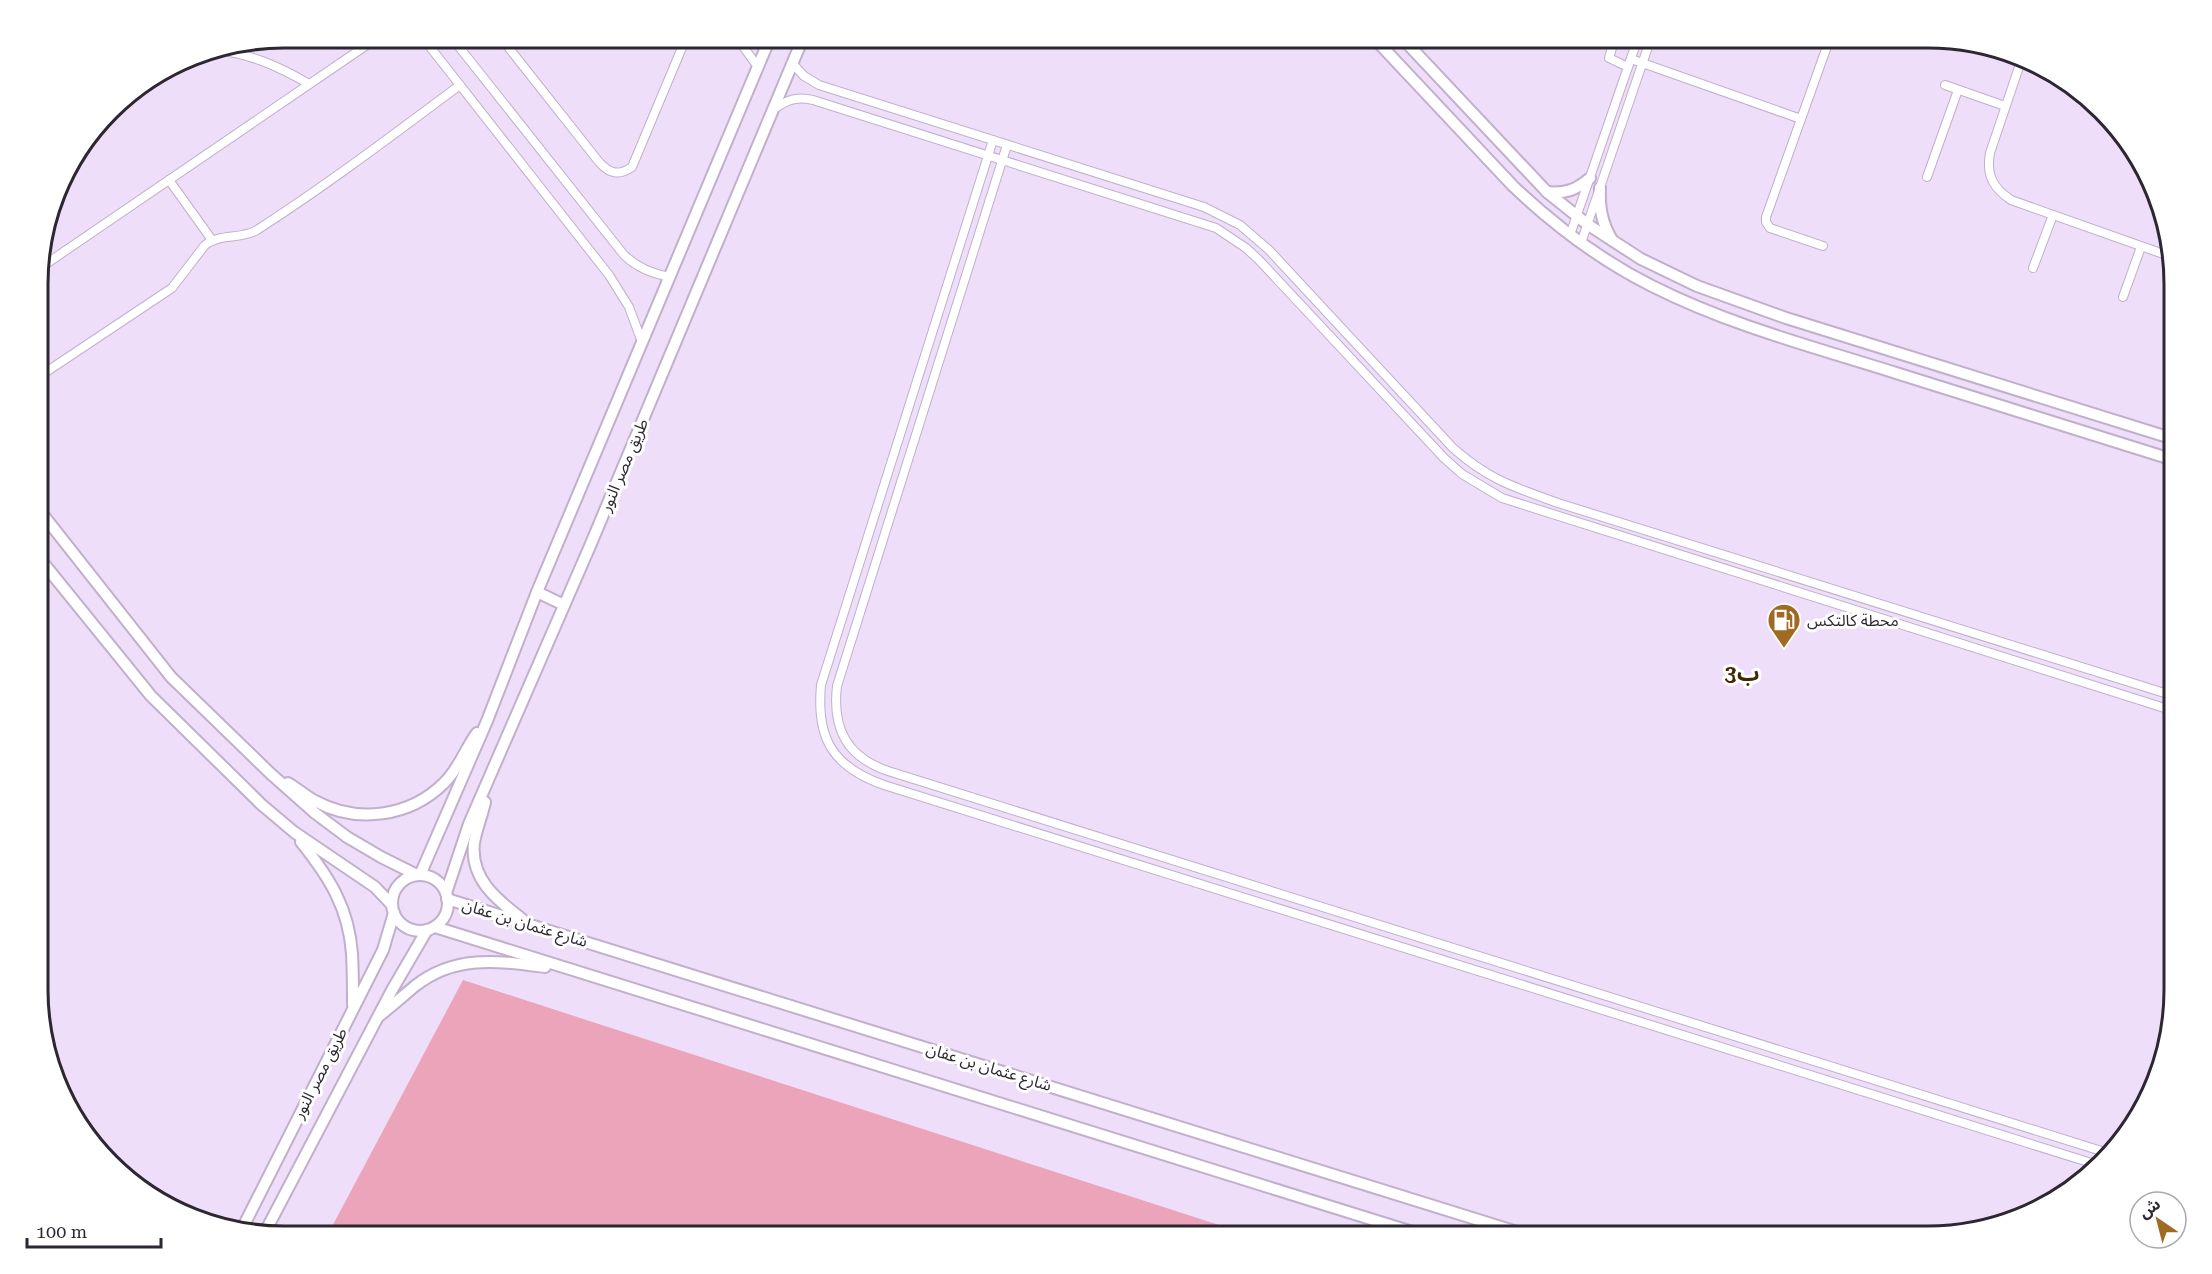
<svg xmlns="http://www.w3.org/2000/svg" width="2212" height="1274" viewBox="0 0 2212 1274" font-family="'Roboto Serif','Noto Sans Arabic',serif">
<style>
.green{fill:#eca4ba}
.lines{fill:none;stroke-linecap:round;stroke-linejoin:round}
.street-casing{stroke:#c0b0cb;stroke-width:10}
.secondary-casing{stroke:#c0b0cb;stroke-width:14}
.street{stroke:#fff;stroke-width:8}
.secondary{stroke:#fff;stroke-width:10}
.labels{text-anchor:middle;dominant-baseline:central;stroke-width:6;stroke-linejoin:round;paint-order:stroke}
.street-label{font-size:16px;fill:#2d2731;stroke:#fff}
.poi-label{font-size:16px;fill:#2d2731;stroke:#fff;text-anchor:start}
.district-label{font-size:22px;font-weight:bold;fill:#402804;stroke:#fff}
.rim{fill:none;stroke:#2d2731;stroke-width:3}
</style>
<rect width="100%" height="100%" fill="#eedefa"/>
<!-- green -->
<polygon class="green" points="463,980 1253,1236 327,1236"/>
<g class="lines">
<!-- street casing -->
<g class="street-casing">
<g id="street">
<polyline points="423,38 609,275 629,307 642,342"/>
<path d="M452 38 624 255C638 268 651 273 670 277"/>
<path d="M501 38 599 162C610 174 619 176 632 167L686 38"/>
<polyline points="737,38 758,67"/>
<polyline points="1615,38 1609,58 1628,67"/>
<path d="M219 50C253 55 280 67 309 84"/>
<path d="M2022 58 1990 153C1986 175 1993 188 2011 200L2172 257"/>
<polyline points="1631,59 1801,119"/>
<path d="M792 63 804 76 819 85 1204 207 1240 225 1269 250 1453 448C1489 480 1514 487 1558 503L2174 696"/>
<polyline points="1945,85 2005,106"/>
<path d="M774 109C787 100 797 96 813 100L1216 228 1246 248 1259 260 1444 458 1462 474 1502 498 2174 711"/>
<path d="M993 140 821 685C816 739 833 767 884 785L2101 1166"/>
<path d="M1007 145 837 686C832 729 847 757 888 771L2111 1154"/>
<polyline points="1927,177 1958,90"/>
<polyline points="169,180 212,240"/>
<polyline points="1570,235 1638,38"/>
<polyline points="1581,243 1651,38"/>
<polyline points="1823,246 1770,228 1766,222 1766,217 1830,38"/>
<polyline points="40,268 377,38"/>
<polyline points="2033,268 2053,215"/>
<polyline points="2123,297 2141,247"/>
<path d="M40 376 172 288 205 245C220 233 240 240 257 230 327 185 393 135 460 85"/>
</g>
</g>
<!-- secondary casing -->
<g class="secondary-casing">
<g id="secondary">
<path d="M1374 38 1513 186C1554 225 1600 260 1652 286 1729 325 1814 347 1896 373 1989 402 2081 431 2174 460"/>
<polyline points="1402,38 1547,192 1587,224 1641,259 1697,286 1786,318 2174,439"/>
<path d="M1600 188C1599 208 1602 223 1612 240"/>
<path d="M1547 192C1565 194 1576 190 1590 178"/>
<polyline points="40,511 171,677 271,774 315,813 347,837 381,857 417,875"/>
<polyline points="40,559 151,696 262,805 294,832 375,887 392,905"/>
<polyline points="537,592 564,605"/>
<path d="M288 783C297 788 305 796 315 801 357 824 410 817 444 783 459 769 465 749 477 733"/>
<path d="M485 802C482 816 476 830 474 843 470 879 497 900 522 919"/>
<path d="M301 842C329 877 349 908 352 954 353 971 353 988 353 1005"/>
<polyline points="420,875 487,721 537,592 770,38"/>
<circle cx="420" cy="903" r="28"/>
<polyline points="446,893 469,824 590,546 803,38"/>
<polyline points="447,899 1530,1236"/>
<polyline points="435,927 1425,1236"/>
<path d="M379 1016C392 1006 403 996 415 986 455 954 499 961 545 967"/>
<polyline points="241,1231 383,950 394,913"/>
<polyline points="264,1234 392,990 427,930"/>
</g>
</g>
<!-- street -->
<use href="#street" class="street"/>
<!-- secondary -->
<use href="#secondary" class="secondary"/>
</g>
<!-- icons -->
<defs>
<g id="fuel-pin" transform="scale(1.725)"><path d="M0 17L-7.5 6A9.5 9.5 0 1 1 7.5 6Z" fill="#9f6b22" stroke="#fff"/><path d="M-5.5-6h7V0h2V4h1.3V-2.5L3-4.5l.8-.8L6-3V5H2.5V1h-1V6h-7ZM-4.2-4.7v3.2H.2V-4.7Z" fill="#fff"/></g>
</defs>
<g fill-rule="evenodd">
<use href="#fuel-pin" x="1784" y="620"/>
</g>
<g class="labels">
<!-- street labels -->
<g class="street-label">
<text transform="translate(624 465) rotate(-67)">طريق مصر النور</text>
<text transform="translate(525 923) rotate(17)">شارع عثمان بن عفان</text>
<text transform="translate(989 1067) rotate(17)">شارع عثمان بن عفان</text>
<text transform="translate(320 1073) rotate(-63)">طريق مصر النور</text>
</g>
<!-- poi labels -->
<g class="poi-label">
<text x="1807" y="620">محطة كالتكس</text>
</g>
<!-- district labels -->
<g class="district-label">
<text x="1742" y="673">ب3</text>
</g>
</g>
<!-- crop -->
<path d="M0 0H2212V1274H0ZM284 48H1928A236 236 0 0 1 2164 284V990A236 236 0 0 1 1928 1226H284A236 236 0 0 1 48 990V284A236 236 0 0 1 284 48Z" fill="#fff" fill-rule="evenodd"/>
<path class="rim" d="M284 48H1928A236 236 0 0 1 2164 284V990A236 236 0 0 1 1928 1226H284A236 236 0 0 1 48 990V284A236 236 0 0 1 284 48Z"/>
<!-- north arrow -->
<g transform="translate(2158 1220) rotate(325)"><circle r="28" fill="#ffffff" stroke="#aba9ad" stroke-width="1.5"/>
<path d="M0-4.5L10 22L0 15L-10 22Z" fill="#9f6b22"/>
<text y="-9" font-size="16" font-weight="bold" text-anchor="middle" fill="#2d2731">ش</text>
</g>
<!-- scale -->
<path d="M27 1238v9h134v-9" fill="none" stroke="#2d2731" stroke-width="3"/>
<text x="36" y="1238" font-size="18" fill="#2d2731" stroke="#ffffff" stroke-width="4.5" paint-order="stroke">100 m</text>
</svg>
